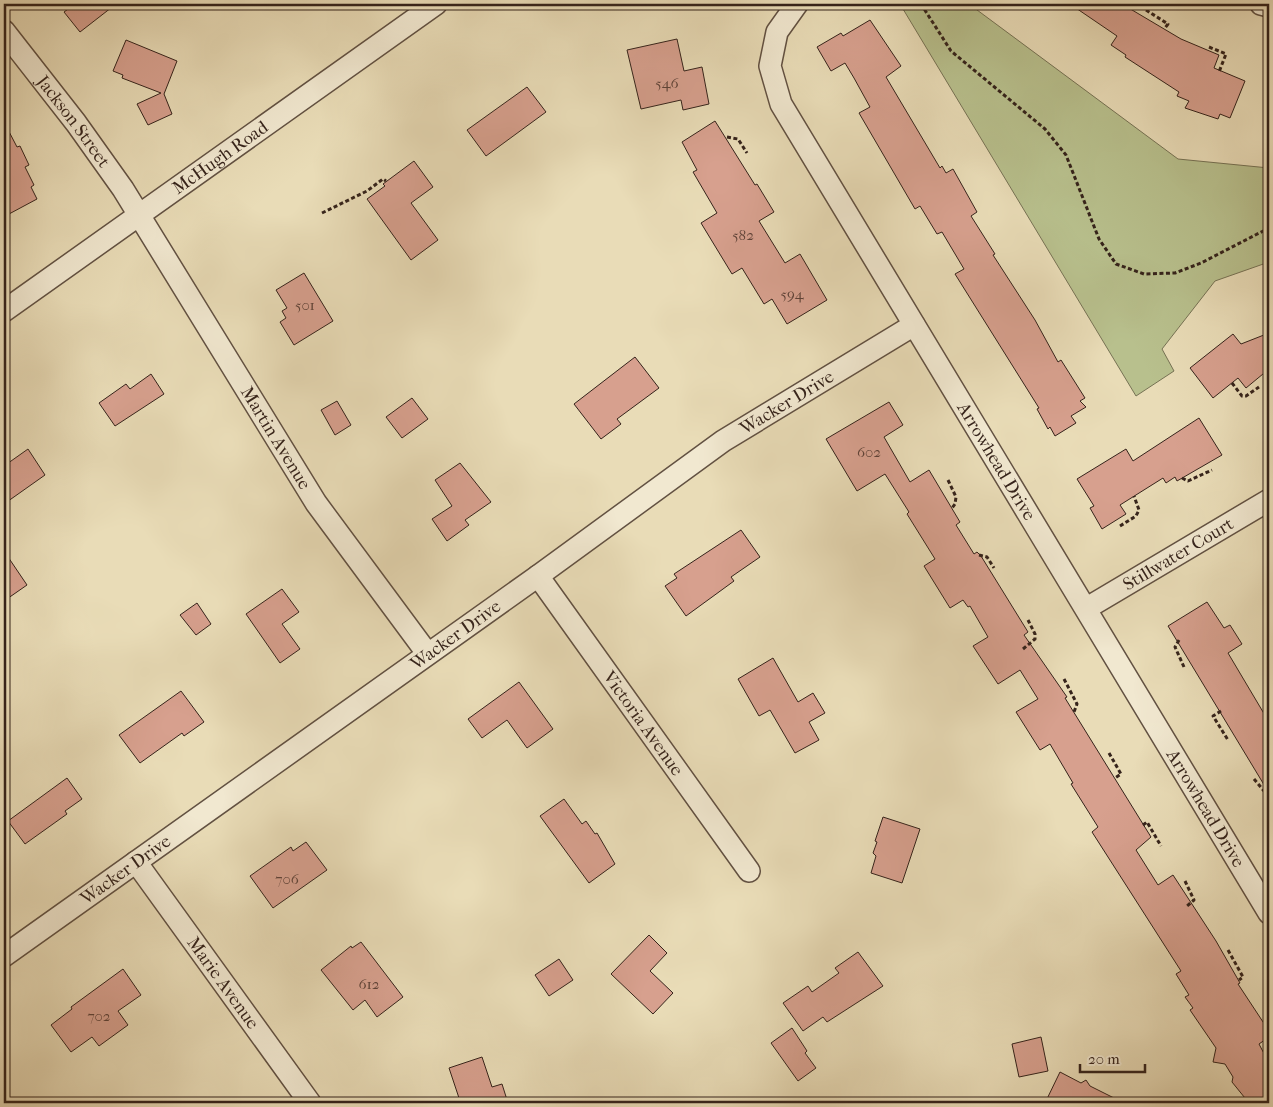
<svg xmlns="http://www.w3.org/2000/svg" width="1273" height="1107" viewBox="0 0 1273 1107" font-family="'IM FELL French Canon',serif">
<style>
.green{fill:#b8c08d;stroke:#767254}
.building{fill:#d7a08e;stroke:#35231b}
.lines{fill:none;stroke-linecap:round;stroke-linejoin:round}
.minor-casing{stroke:#625142;stroke-width:24}
.path{stroke:#35231b;stroke-width:3;stroke-dasharray:4 2.5;stroke-linecap:butt}
.minor{stroke:#f1e8d0;stroke-width:21}
.labels{text-anchor:middle;dominant-baseline:central;stroke-width:4;stroke-linejoin:round;paint-order:stroke}
.number-label{font-size:15px;fill:#5e4238}
.street-label{font-size:18px;fill:#35231b;stroke:#f1e8d0}
</style>
<rect width="100%" height="100%" fill="#e9dcb7"/>
<filter id="stains"><feTurbulence type="fractalNoise" baseFrequency=".004" numOctaves="4"/><feColorMatrix values="0 0 0 0 .2 0 0 0 0 .09 0 0 0 0 .02 0 0 0 .5 -.17"/></filter>
<radialGradient id="worn" r=".72"><stop offset=".6" stop-color="#630" stop-opacity="0"/><stop offset="1" stop-color="#630" stop-opacity=".3"/></radialGradient>
<!-- green -->
<polygon class="green" points="900,4 969,4 1178,159 1269,168 1269,262 1215,281 1162,349 1174,371 1136,396"/>
<!-- building -->
<g class="building">
<polygon points="75,4 116,4 80,32 64,12"/>
<polygon points="1070,4 1122,4 1181,39 1219,55 1214,68 1245,81 1230,118 1220,114 1218,119 1185,108 1189,101 1177,96 1179,92 1125,57 1126,55 1111,45 1117,36"/>
<polygon points="870,20 901,66 886,77 940,168 942,166 946,173 953,169 977,212 971,216 995,254 993,255 1035,320 1058,362 1061,360 1085,398 1080,401 1086,407 1071,416 1076,423 1055,436 1050,427 1048,429 1037,409 1039,408 955,274 964,269 942,232 937,234 920,206 915,209 859,113 870,107 854,78 845,63 831,71 817,47 841,33 843,36"/>
<polygon points="677,39 684,71 702,67 709,104 683,110 681,100 641,109 627,50"/>
<polygon points="126,40 177,61 164,94 172,114 148,125 137,104 161,93 122,78 123,75 113,71"/>
<polygon points="527,87 546,112 486,156 467,130"/>
<polygon points="715,121 755,185 757,184 774,212 759,221 785,263 800,254 827,300 787,324 772,299 764,304 742,268 732,274 701,223 717,213 693,172 697,170 682,142"/>
<polygon points="4,122 17,147 20,146 29,165 25,167 34,185 31,187 37,199 9,214 4,204"/>
<polygon points="414,161 433,187 411,203 438,240 411,260 367,199 385,186 383,184"/>
<polygon points="304,273 333,321 294,345 280,322 286,318 282,311 287,308 276,290"/>
<polygon points="1269,333 1269,369 1246,388 1238,378 1213,398 1190,368 1233,334 1241,344"/>
<polygon points="635,357 659,388 617,419 621,424 601,439 574,404"/>
<polygon points="151,374 164,394 115,426 99,403 126,384 130,389"/>
<polygon points="412,398 428,419 402,438 386,417"/>
<polygon points="337,401 351,425 335,435 321,410"/>
<polygon points="889,402 903,425 884,437 910,482 929,470 960,522 956,525 974,554 977,552 981,556 1015,611 1028,632 1024,635 1067,697 1065,698 1151,837 1136,850 1158,885 1173,875 1216,941 1240,983 1238,984 1269,1031 1269,1037 1259,1044 1269,1063 1269,1103 1249,1103 1232,1082 1233,1077 1225,1064 1213,1062 1216,1048 1190,1010 1193,1008 1185,997 1189,995 1176,974 1181,971 1092,832 1098,827 1071,784 1073,783 1050,744 1040,750 1016,712 1038,699 1020,670 998,684 973,646 988,637 970,606 968,607 963,600 950,608 924,566 935,559 907,514 909,512 885,474 857,491 826,439"/>
<polygon points="1199,418 1222,455 1177,481 1175,477 1166,483 1163,478 1120,505 1126,514 1102,529 1090,508 1094,506 1077,479 1126,449 1133,461"/>
<polygon points="28,449 45,475 4,504 4,466"/>
<polygon points="460,463 491,502 465,520 469,525 447,541 432,519 452,506 435,480"/>
<polygon points="741,530 760,557 731,577 734,581 686,616 665,586 677,578 674,574"/>
<polygon points="4,551 27,585 4,601"/>
<polygon points="282,589 299,612 282,624 300,649 280,663 246,614"/>
<polygon points="1207,602 1224,628 1230,625 1242,644 1228,653 1269,722 1269,793 1168,626"/>
<polygon points="197,603 211,624 196,635 180,615"/>
<polygon points="773,658 798,702 813,693 825,713 809,722 819,740 795,753 770,710 759,716 738,679"/>
<polygon points="519,682 553,729 527,748 507,720 482,738 468,719"/>
<polygon points="181,691 204,722 184,736 182,733 140,763 119,735"/>
<polygon points="67,778 82,799 65,811 67,814 25,844 8,821"/>
<polygon points="564,799 582,824 586,821 595,834 597,833 615,864 589,883 540,816"/>
<polygon points="883,817 920,829 902,883 871,873 876,856 873,853 877,842 875,841"/>
<polygon points="306,842 327,870 273,908 250,876 291,847 293,851"/>
<polygon points="649,935 667,953 650,971 673,993 653,1014 611,974"/>
<polygon points="361,942 403,997 377,1017 365,1000 353,1010 321,970 351,946 352,948"/>
<polygon points="858,952 883,986 827,1022 823,1017 803,1031 783,1003 808,986 812,992 839,973 835,968"/>
<polygon points="559,959 573,980 549,996 535,975"/>
<polygon points="123,969 141,995 118,1011 128,1025 99,1046 92,1037 71,1052 51,1025 72,1009 71,1007"/>
<polygon points="792,1028 807,1051 805,1053 816,1068 798,1081 771,1043"/>
<polygon points="1041,1037 1048,1071 1019,1077 1012,1044"/>
<polygon points="482,1057 492,1087 502,1084 508,1103 455,1103 454,1099 459,1098 449,1068"/>
<polygon points="1060,1072 1081,1083 1086,1080 1090,1086 1124,1103 1045,1103"/>
</g>
<g class="lines">
<!-- minor casing -->
<g class="minor-casing">
<g id="minor">
<path id="s1" d="M797 4 777 32 770 66 781 104 1269 913"/>
<polyline points="1261,4 1269,6"/>
<path id="s2" d="M4 31 76 123 123 189 316 503 427 653"/>
<path id="s3" d="M4 311 436 4"/>
<path id="s4" d="M538 576 749 871"/>
<path id="s5" d="M1087 608 1269 500"/>
<path id="s6" d="M136 862 310 1103"/>
<path id="s7" d="M4 956 538 576 723 441 914 325"/>
</g>
</g>
<!-- path -->
<g class="path">
<polyline points="921,4 951,51 1045,129 1066,155 1099,239 1116,264 1144,274 1175,273 1201,263 1269,228"/>
<polyline points="1146,10 1168,24 1165,28"/>
<polyline points="1209,47 1226,54 1219,72"/>
<polyline points="727,137 738,139 747,153"/>
<polyline points="322,213 367,191 383,179 386,181"/>
<polyline points="1232,383 1242,396 1246,396 1259,387"/>
<polyline points="1182,478 1188,481 1212,470"/>
<polyline points="948,480 956,497 955,504 952,508"/>
<polyline points="1120,526 1136,516 1139,510 1134,496"/>
<polyline points="979,555 987,557 994,568"/>
<polyline points="1179,640 1175,647 1184,667"/>
<polyline points="1023,649 1035,639 1035,634 1028,620"/>
<polyline points="1064,679 1077,704 1074,712"/>
<polyline points="1221,711 1213,716 1228,740"/>
<polyline points="1109,753 1121,774 1115,778"/>
<polyline points="1254,779 1264,791 1269,791"/>
<polyline points="1143,825 1147,822 1161,846"/>
<polyline points="1185,881 1194,900 1187,906"/>
<polyline points="1228,950 1243,977 1239,980"/>
<polyline points="1266,1057 1269,1055"/>
</g>
<!-- minor -->
<use href="#minor" class="minor"/>
</g>
<g class="labels">
<!-- number labels -->
<g class="number-label">
<text x="667" y="83">546</text>
<text x="743" y="235">582</text>
<text x="792" y="294">594</text>
<text x="305" y="305">501</text>
<text x="869" y="452">602</text>
<text x="287" y="879">706</text>
<text x="369" y="984">612</text>
<text x="99" y="1016">702</text>
</g>
<!-- street labels -->
<g class="street-label">
<text stroke="none"><textPath href="#s2" startOffset="114">Jackson Street</textPath></text>
<text stroke="none"><textPath href="#s3" startOffset="265">McHugh Road</textPath></text>
<text stroke="none"><textPath href="#s7" startOffset="959">Wacker Drive</textPath></text>
<text stroke="none"><textPath href="#s2" startOffset="490">Martin Avenue</textPath></text>
<text stroke="none"><textPath href="#s1" startOffset="526">Arrowhead Drive</textPath></text>
<text stroke="none"><textPath href="#s5" startOffset="106">Stillwater Court</textPath></text>
<text stroke="none"><textPath href="#s7" startOffset="554">Wacker Drive</textPath></text>
<text stroke="none"><textPath href="#s4" startOffset="181">Victoria Avenue</textPath></text>
<text stroke="none"><textPath href="#s1" startOffset="931">Arrowhead Drive</textPath></text>
<text stroke="none"><textPath href="#s7" startOffset="149">Wacker Drive</textPath></text>
<text stroke="none"><textPath href="#s6" startOffset="149">Marie Avenue</textPath></text>
</g>
</g>
<!-- margin -->
<rect width="1273" height="1107" fill="none" stroke="#e9dcb7" stroke-width="20"/>
<rect x="5" y="5" width="1263" height="1097" fill="none" stroke="#35231b" stroke-width="2.5"/>
<rect x="10" y="10" width="1253" height="1087" fill="none" stroke="#35231b"/>
<!-- scale -->
<path d="M1080 1064v8h65v-8" fill="none" stroke="#35231b" stroke-width="2.5"/>
<text x="1088" y="1064" font-size="15" fill="#35231b" stroke="#f1e8d0" stroke-width="4" paint-order="stroke">20 m</text>
<rect width="100%" height="100%" filter="url(#stains)"/>
<rect width="100%" height="100%" fill="url(#worn)"/>
</svg>
